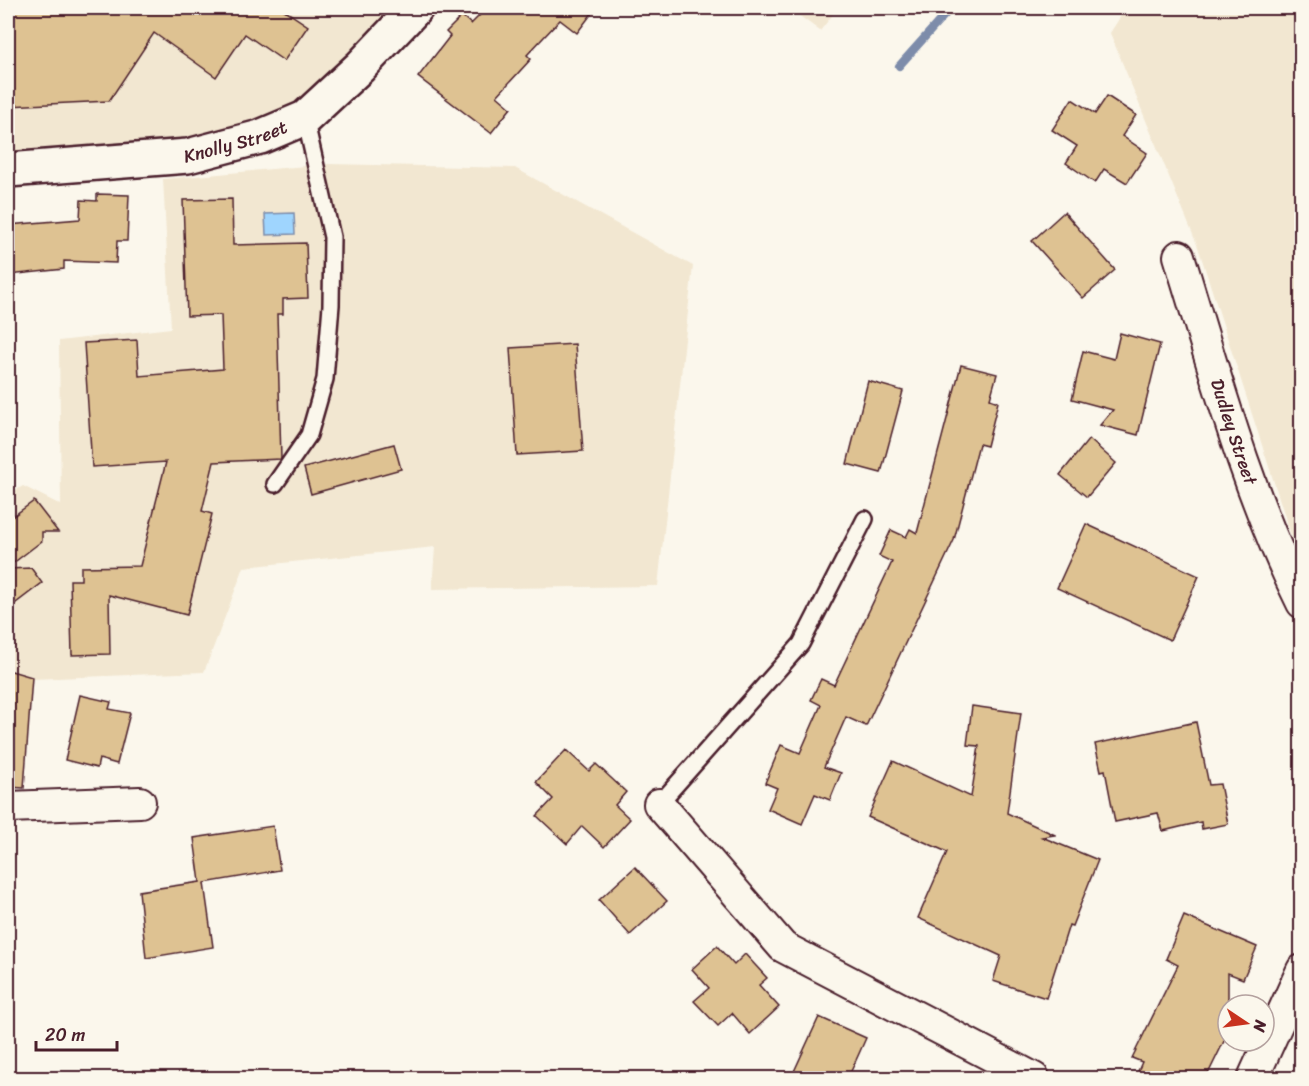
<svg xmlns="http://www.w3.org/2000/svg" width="1309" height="1086" viewBox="0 0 1309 1086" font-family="Sriracha,sans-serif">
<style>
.built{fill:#f2e7d1}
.water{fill:#9fd5fe;stroke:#7d8caa;stroke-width:1.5}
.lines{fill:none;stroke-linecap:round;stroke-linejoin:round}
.stream{stroke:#7d8caa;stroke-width:8}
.building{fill:#dec292;stroke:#4a1f2b;stroke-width:1.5}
.lane-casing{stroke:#4a1f2b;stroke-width:20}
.street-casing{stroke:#4a1f2b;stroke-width:34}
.secondary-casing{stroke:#4a1f2b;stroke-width:38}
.lane{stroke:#fbf7ec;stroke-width:15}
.street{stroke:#fbf7ec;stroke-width:30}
.secondary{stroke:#fbf7ec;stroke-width:33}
.labels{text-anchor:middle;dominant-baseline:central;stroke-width:5;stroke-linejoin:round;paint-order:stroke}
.street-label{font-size:18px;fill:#4a1f2b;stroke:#fbf7ec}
</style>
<rect width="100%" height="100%" fill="#fbf7ec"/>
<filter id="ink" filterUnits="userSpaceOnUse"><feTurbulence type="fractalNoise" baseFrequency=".0167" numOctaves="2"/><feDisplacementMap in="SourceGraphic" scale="12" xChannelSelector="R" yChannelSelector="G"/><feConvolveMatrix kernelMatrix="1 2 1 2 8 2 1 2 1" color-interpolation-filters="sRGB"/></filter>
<g filter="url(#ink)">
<!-- built -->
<g class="built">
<polygon points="8,8 394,8 305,118 46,170 8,169"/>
<polygon points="789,8 838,8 820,31"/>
<polygon points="1126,8 1301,8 1301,553 1292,538 1198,247 1110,33"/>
<polygon points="328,164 515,168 693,266 658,586 432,589 435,547 244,567 204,672 8,680 8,495 23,486 61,505 59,341 171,328 163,179"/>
</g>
<!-- water -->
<polygon class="water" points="294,213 295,234 266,235 265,214"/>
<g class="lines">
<!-- stream -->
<polyline class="stream" points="899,66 951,8"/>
</g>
<!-- building -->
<g class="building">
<polygon points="8,8 281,8 308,26 284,61 245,34 216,77 154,33 109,101 8,106"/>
<polygon points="487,8 596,8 577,33 560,20 527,55 531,59 497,96 511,108 491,133 418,77 450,36 446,32 462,16 471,24"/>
<polygon points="1107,96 1136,115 1122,136 1147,153 1127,183 1104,169 1095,183 1066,163 1077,146 1052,130 1072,99 1095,114"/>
<polygon points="97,194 129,195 127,241 117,241 116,263 64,261 64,269 9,275 8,225 80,219 81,200 97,201"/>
<polygon points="232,199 233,245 306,243 308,298 283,299 283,314 277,314 281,459 214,462 202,511 212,514 187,615 109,595 110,654 72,655 70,580 81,580 81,567 140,566 166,462 92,467 84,343 137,340 139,376 223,369 221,315 187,316 183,200"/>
<polygon points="1064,212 1115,270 1083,298 1032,241"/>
<polygon points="1120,333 1160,344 1138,435 1100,425 1113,410 1072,399 1083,351 1114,359"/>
<polygon points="575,344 583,451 517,455 510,348"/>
<polygon points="961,365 997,374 990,399 998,402 987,446 979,444 954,540 866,726 846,717 824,767 841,773 830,800 815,794 802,824 768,809 777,788 765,783 781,745 800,753 821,705 811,700 821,679 834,685 892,562 879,556 891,530 906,537 910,529 917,533"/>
<polygon points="868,381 903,391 881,473 847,464"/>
<polygon points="1089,439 1116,463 1087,497 1060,475"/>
<polygon points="394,444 401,469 311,494 304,468"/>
<polygon points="34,501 58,532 42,532 42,541 8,567 8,520"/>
<polygon points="1086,524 1199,576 1170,640 1057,588"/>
<polygon points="31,568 42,583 8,609 8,569"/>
<polygon points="8,670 32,677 24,788 8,787"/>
<polygon points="80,695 111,702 109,709 130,713 117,764 99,759 97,768 65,760"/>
<polygon points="972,706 1021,713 1007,813 1055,835 1042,837 1098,860 1072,926 1069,925 1046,998 993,981 1001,956 918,918 947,852 868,817 893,761 971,797 979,746 967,745"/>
<polygon points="1196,722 1209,785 1220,784 1228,824 1202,829 1201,822 1163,831 1158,813 1115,822 1105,770 1101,771 1095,744"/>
<polygon points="566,750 589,771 596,764 626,792 615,805 630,819 604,847 582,826 567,844 537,816 553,799 536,782"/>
<polygon points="273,826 280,870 204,883 213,947 146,958 139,891 200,882 194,838"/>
<polygon points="635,867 667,901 630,935 599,900"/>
<polygon points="1184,916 1257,947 1243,979 1228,973 1228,1033 1206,1078 1135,1078 1142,1062 1132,1058 1178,965 1166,959"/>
<polygon points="717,946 734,965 745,954 767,978 759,985 779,1007 750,1034 732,1013 718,1026 694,1001 709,988 692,969"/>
<polygon points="819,1017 866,1038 848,1078 791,1078"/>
</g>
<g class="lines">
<!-- lane casing -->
<g class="lane-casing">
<g id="lane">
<polyline points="275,484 309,435 325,379 331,305 332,237 305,118"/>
<polyline points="659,804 801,644 865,519"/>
</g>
</g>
<!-- street casing -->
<g class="street-casing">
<g id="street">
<path id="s1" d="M1179 256C1215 373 1247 493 1302 603"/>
<polyline points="659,804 783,947 1034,1078"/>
<polyline points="8,807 140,802"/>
<polyline points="1253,1078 1302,970"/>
</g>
</g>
<!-- secondary casing -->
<g class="secondary-casing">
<g id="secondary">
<path id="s2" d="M8 170 188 156 260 137 305 118 360 67 416 8"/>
</g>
</g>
<!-- lane -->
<use href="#lane" class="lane"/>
<!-- street -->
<use href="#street" class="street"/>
<!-- secondary -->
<use href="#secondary" class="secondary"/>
</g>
</g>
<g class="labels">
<!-- street labels -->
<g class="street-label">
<text stroke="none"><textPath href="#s2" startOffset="230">Knolly Street</textPath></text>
<text stroke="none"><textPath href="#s1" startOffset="184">Dudley Street</textPath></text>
</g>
</g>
<!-- margin -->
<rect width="1309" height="1086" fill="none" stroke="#fbf7ec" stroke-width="30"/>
<rect x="15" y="15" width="1279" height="1056" fill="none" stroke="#4a1f2b" stroke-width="2" filter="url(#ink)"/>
<!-- north arrow -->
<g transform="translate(1246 1023) rotate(103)"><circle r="28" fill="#fbf7ec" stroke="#b4a19f" stroke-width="1.5"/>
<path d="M0-4.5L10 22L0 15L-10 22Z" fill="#c8321e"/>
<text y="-9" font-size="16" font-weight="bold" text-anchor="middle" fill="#4a1f2b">N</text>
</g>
<!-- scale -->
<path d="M36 1041v9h81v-9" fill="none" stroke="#4a1f2b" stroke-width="3"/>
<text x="45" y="1041" font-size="18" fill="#4a1f2b" stroke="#fbf7ec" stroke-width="4.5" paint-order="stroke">20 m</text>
</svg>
